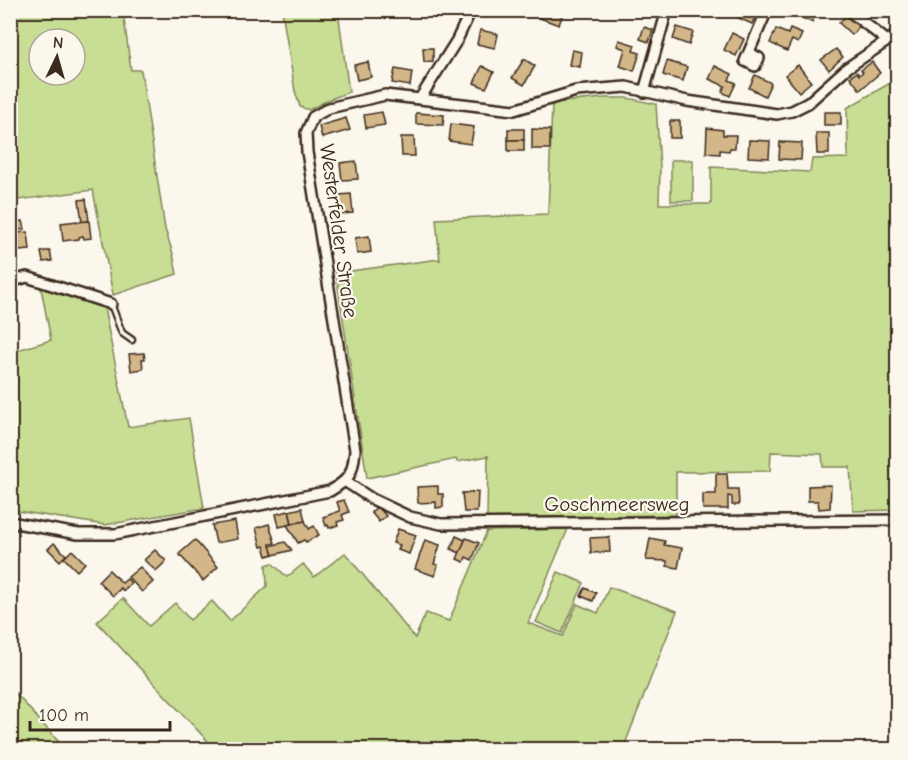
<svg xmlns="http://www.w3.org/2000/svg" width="908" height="760" viewBox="0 0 908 760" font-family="'Comic Neue',sans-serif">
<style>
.green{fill:#c7de94;stroke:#818459;stroke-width:1.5;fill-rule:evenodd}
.building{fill:#d3b788;stroke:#3b2a1e;stroke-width:1.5}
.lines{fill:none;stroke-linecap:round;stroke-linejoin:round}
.service-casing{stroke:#3b2a1e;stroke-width:9}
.minor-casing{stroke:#3b2a1e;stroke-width:14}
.path{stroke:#3b2a1e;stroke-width:1.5;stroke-dasharray:1.5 4.5;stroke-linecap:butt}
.service{stroke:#fbf7ec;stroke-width:4.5}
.minor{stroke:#fbf7ec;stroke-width:9}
.labels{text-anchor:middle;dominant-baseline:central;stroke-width:4.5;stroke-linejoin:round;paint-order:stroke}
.street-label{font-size:21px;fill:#3b2a1e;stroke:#fbf7ec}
</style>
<rect width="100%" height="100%" fill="#fbf7ec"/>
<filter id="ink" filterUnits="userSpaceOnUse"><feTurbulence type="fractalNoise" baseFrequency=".0167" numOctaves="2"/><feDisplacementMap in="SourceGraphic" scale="12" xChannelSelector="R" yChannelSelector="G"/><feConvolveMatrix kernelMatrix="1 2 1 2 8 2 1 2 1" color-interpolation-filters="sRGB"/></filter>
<g filter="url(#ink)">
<!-- green -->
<g class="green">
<path d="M10 11H123L131 70H141L165 229 173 254 177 274 113 295 93 190 11 201ZM39 39H75V75H39Z"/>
<polygon points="282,11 338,11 349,92 328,100 309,110 300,107 295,91"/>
<polygon points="897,79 897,510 853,511 850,467 823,467 822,454 771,452 770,471 676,472 676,515 487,518 488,456 457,462 456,459 367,478 336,273 439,259 440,261 436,219 548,214 552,103 603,98 627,98 656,104 660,168 659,204 711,204 711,167 810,172 812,159 848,158 847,108"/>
<rect x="671" y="160" width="22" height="41"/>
<polygon points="41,288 104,308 128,427 189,418 204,508 105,525 11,510 11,352 51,340"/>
<polygon points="568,529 528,623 563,636 577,604 598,613 609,587 677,611 623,749 215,749 97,622 123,598 149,626 175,603 190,620 212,601 230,621 267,586 266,565 272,563 287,577 303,564 314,577 345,553 415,638 426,613 449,621 487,531"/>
<polygon points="558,572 584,583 562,633 536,622"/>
<polygon points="11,688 65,749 11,749"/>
</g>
<!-- building -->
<g class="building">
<polygon points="539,10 564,10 559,25 537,17"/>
<polygon points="737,10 758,10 758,11 752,24 734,16"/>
<polygon points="806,10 817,10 812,22 802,18"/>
<polygon points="847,14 860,25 852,35 839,23"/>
<polygon points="644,27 653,30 649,42 640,39"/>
<polygon points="677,27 693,32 689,45 673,39"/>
<polygon points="776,29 788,34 790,29 802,34 798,43 792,40 787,51 770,43"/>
<polygon points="480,30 498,34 495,48 477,44"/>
<polygon points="732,33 744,39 736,56 724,50"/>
<polygon points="619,40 635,45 633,51 640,53 634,71 620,66 625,49 617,46"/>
<polygon points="423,48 433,48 433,61 424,62"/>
<polygon points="836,49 843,57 829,70 821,60"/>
<polygon points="572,50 582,52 580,67 569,65"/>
<polygon points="524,59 535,66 524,85 512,78"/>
<polygon points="667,61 687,67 683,81 663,75"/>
<polygon points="368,62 371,77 357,80 354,65"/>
<polygon points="872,62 880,73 860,90 850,77 857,72 859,75 863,72 861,70"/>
<polygon points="798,65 811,82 799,92 785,75"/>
<polygon points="482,66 494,72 486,88 474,83"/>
<polygon points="715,66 732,74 729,80 736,83 730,96 722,92 725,86 709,79"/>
<polygon points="395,69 412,72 410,86 392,83"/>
<polygon points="755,75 771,83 765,96 749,88"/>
<polygon points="382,112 385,125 366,128 364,115"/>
<rect x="824" y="112" width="17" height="13"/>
<polygon points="416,113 444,115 443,125 416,124"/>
<polygon points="346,118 350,130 322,138 319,126"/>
<rect x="670" y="121" width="10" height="17"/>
<polygon points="451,124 474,127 471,144 449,141"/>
<polygon points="707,128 723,130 723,135 736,135 735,148 730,148 729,151 720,150 720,154 706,153"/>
<rect x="508" y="129" width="16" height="11"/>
<polygon points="532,129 550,130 550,149 532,149"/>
<polygon points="816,133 829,133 829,154 817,154"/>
<polygon points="401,137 414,137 415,156 402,156"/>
<rect x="508" y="140" width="16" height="11"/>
<polygon points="749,140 770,141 769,158 748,157"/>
<polygon points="780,142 802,143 801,160 779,159"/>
<polygon points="356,161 358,179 342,180 340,163"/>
<polygon points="351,194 353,213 341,214 339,195"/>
<polygon points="86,199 89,221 82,222 79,200"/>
<polygon points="23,221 25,229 12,231 10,222"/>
<polygon points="77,221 77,222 89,221 91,238 84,239 83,236 79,237 79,239 63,241 61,223"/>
<polygon points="28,232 30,250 19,251 16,233"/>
<polygon points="369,236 371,252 357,254 355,238"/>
<polygon points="45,251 50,251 52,261 43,262 41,252"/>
<polygon points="144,353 145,359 142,359 143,369 131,371 129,354"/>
<polygon points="716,474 727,474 728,489 738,489 739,505 732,505 732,497 728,496 728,509 703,509 703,494 716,494"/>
<polygon points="831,485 830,508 819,509 818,501 808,501 808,486"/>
<polygon points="438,486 438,494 443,494 443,507 436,508 436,502 418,503 417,487"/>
<polygon points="478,492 477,512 464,512 462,493"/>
<polygon points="344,500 349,512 342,515 344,520 337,522 338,525 329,528 328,525 326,526 323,517 340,511 337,502"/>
<polygon points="378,506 386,516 379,522 371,512"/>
<polygon points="302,508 305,521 292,524 289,511"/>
<polygon points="289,511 292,524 279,527 276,514"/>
<polygon points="235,521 238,539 216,543 212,525"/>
<polygon points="305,521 309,529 314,526 319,535 306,542 304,540 298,543 287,525"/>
<polygon points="269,524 275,543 270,544 273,554 267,556 264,546 261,547 256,528"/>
<polygon points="398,529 416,535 409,554 398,550 400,545 393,543"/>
<polygon points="456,536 465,540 460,553 451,549"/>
<polygon points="609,537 610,552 591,553 590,538"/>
<polygon points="466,538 479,543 472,560 466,557 464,562 457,559"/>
<polygon points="650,538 665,541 664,545 682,548 678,568 667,566 667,561 646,560"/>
<polygon points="195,540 218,567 203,581 179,554"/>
<polygon points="425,540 440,545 434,564 438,565 435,576 415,569"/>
<polygon points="285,542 292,550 273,555 270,546"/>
<polygon points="54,543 66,555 60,561 48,549"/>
<polygon points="72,550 85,563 77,571 64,558"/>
<polygon points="155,550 166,561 156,571 144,560"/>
<polygon points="140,567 153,582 142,592 128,577"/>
<polygon points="109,570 122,583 127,579 131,583 123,591 121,588 113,596 98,581"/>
<polygon points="585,588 596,593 593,601 581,596"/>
</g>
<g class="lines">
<!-- service casing -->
<g class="service-casing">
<polyline id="service" points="111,304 122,333 132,340"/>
</g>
<!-- minor casing -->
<g class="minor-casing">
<g id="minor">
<polyline points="848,10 886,40"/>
<polyline points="749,53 759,58 755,66 745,61 767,10"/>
<polyline points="644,92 667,10"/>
<polyline points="421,97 457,40 471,10"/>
<polyline points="10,282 27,277 111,304"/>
<polyline points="346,482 372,499 410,517 441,524 898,520"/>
<path d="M10 522 78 534H115L330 491C350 479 353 474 355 450L307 152 306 133 313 117 329 108 385 95 514 110 576 91 626 87 687 101 777 114 792 111 808 103 847 68 898 34"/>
</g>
</g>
<!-- path -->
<polyline class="path" points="631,10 655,17"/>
<!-- service -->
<use href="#service" class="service"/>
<!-- minor -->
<use href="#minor" class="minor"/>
</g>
</g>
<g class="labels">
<!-- street labels -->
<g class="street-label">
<text transform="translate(339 231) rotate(82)">Westerfelder Straße</text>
<text x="617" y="504">Goschmeersweg</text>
</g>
</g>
<!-- margin -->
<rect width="908" height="760" fill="none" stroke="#fbf7ec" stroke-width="36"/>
<rect x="18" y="18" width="872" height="724" fill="none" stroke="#3b2a1e" stroke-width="2" filter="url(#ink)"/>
<!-- north arrow -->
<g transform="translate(57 57) rotate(5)"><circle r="28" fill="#fbf7ec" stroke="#aea59a" stroke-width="1.5"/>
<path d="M0-4.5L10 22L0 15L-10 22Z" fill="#3b2a1e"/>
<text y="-9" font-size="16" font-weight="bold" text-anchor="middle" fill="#3b2a1e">N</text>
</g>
<!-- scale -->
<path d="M30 721v9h140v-9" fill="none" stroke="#3b2a1e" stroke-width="3"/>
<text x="39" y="721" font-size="18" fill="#3b2a1e" stroke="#fbf7ec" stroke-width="4.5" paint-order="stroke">100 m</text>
</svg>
